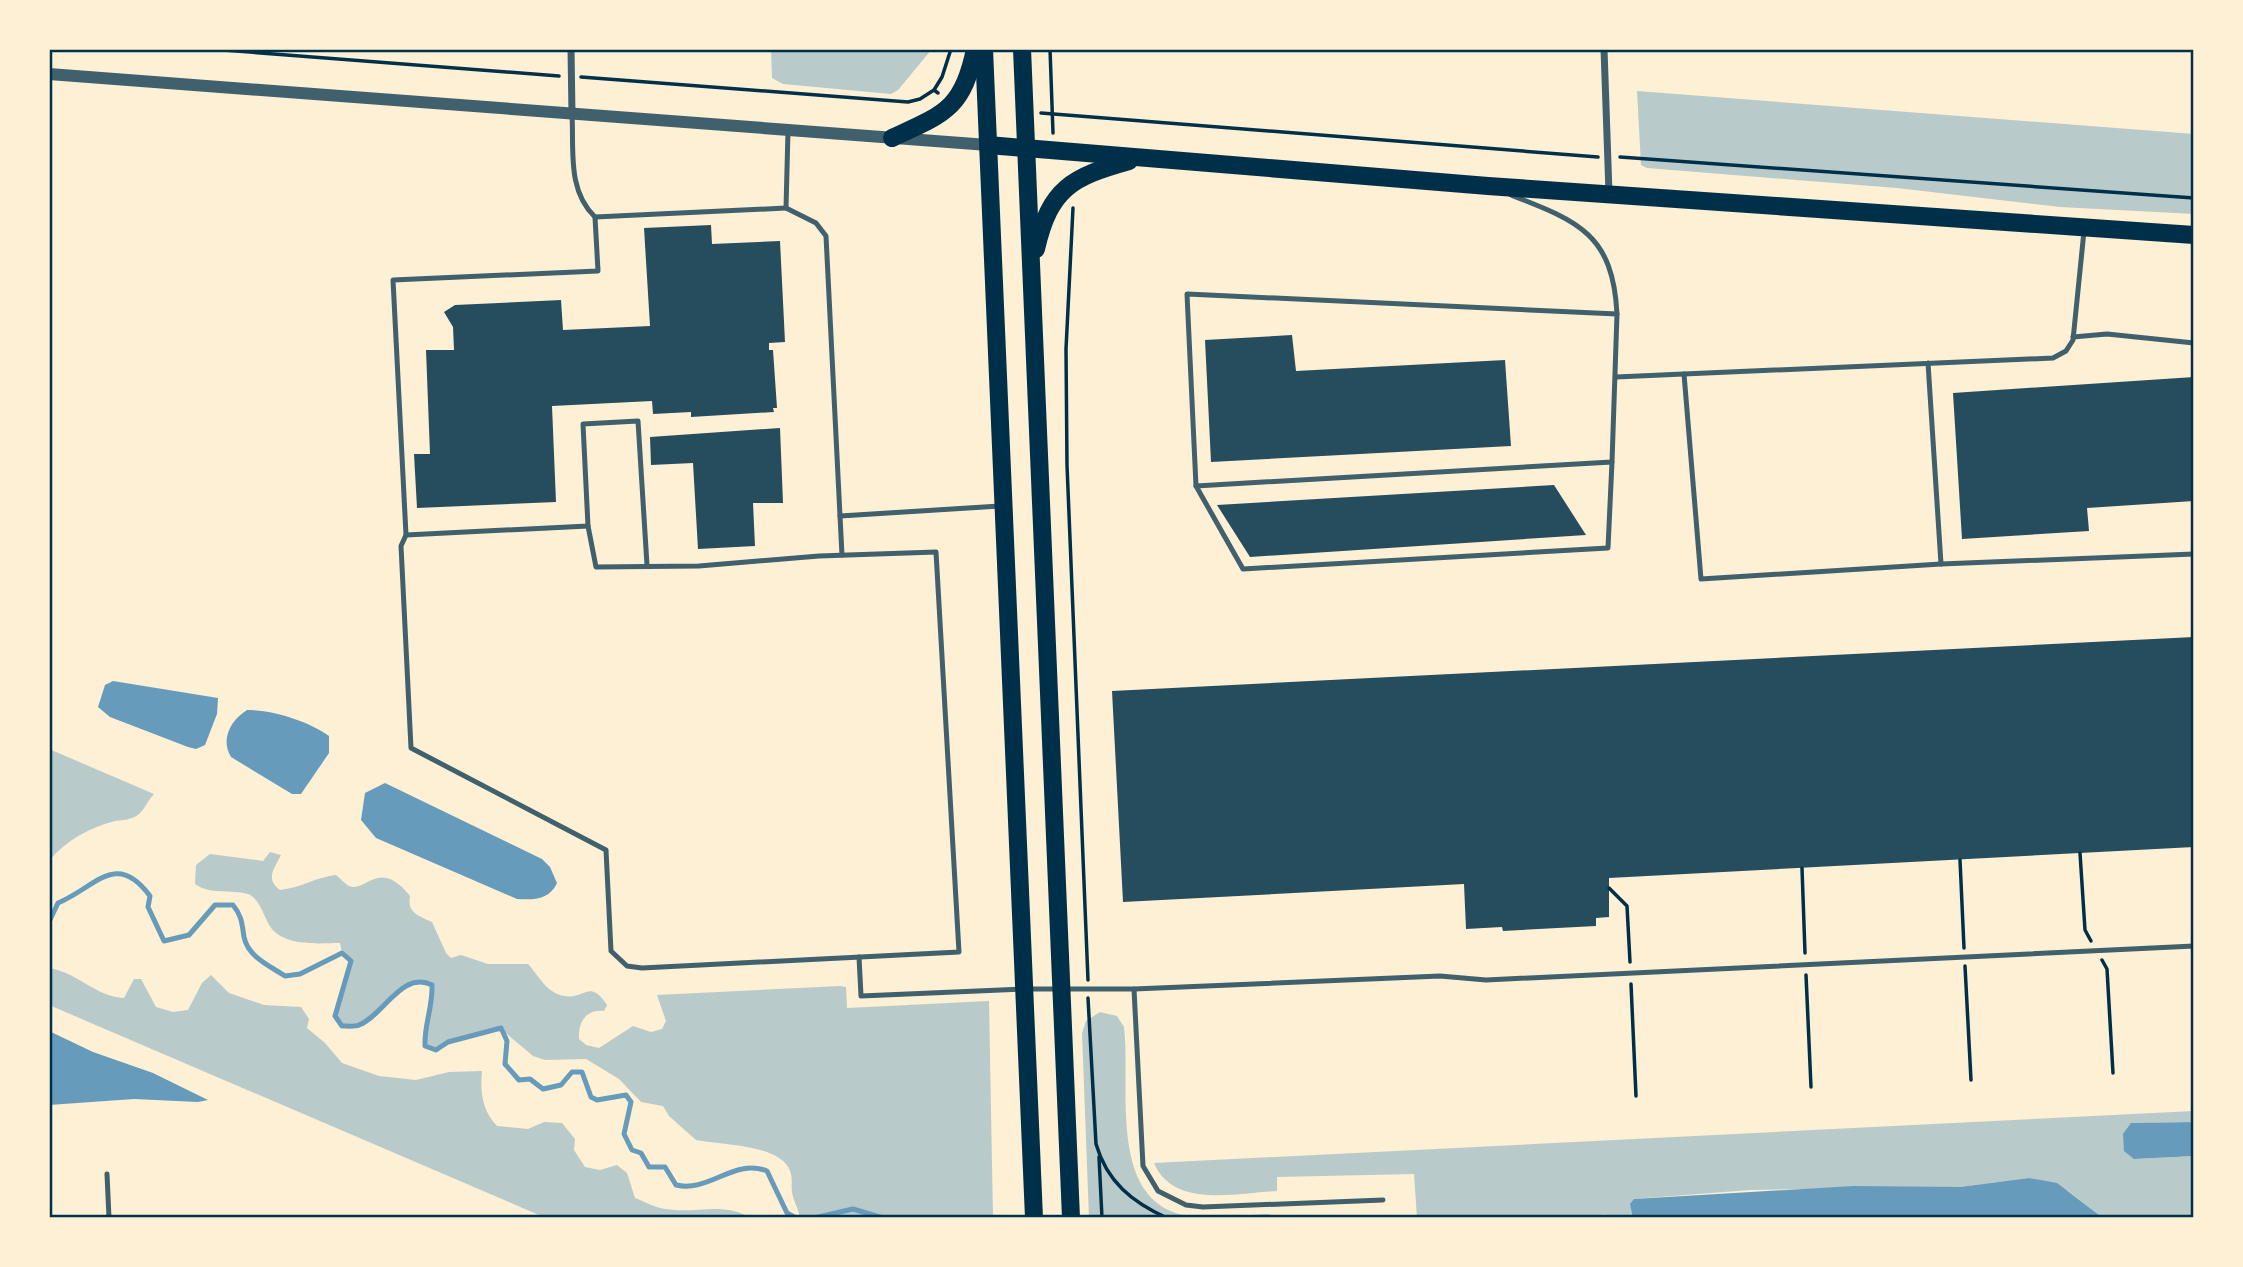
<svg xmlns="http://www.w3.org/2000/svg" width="2243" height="1267" viewBox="0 0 2243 1267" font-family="Figtree,sans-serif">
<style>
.green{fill:#b9caca}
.water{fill:#669bbc}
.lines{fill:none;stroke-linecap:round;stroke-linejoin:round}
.stream{stroke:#669bbc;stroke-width:5}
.building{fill:#264d5e}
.path{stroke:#003049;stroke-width:3.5}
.service{stroke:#3f606c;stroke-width:5}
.minor{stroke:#3f606c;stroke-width:7}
.tertiary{stroke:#3f606c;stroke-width:12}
.primary{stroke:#003049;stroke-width:18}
.neatline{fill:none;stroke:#003049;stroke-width:2.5}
</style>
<rect width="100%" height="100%" fill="#fdf0d5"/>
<!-- green -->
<g class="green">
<polygon points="771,49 932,49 898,90 891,94 783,84 772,78"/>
<polygon points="1637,91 2194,134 2194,214 2060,207 1897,188 1647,168 1641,165"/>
<path d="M49 749 154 794C146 802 144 814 132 818 127 820 121 820 115 821 89 828 66 840 49 861Z"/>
<path d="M270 852 281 855C274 869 265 879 280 890 301 888 316 877 336 875 340 878 345 884 349 886 366 893 379 857 410 896 407 913 418 915 432 922L446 953 451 958 461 955 488 964H528C539 976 547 994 565 996 585 1000 589 978 607 1005L604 1011C586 1009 578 1022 579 1039L586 1045 599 1048 633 1026 651 1032 662 1029 666 1021 657 995 840 986 846 987 847 1008 989 1001 993 1218H830L829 1215 800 1218C799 1210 793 1200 792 1192 791 1185 793 1179 790 1171 781 1144 719 1145 696 1140L669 1116 663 1106 641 1102 619 1079 586 1059 545 1060 533 1056 501 1029 449 1042 436 1050 425 1046C424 1025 433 1006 432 985 402 969 383 1015 359 1025 355 1027 347 1026 342 1026L335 1016 351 961 342 953 340 943C319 943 288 947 272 929 264 919 261 899 248 894 230 889 210 895 195 884L196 865 210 854 263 861Z"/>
<path d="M49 968C77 972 96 997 124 998L134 979H141L156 1007 173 1012 188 1010 202 983 211 975 229 993 264 1005 301 1007 309 1019 307 1028 325 1043 342 1063 379 1076 416 1080 449 1072 482 1071C480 1092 482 1110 497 1126L528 1129 544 1122 562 1123 575 1139 574 1150 585 1167 600 1170 617 1165 627 1173 635 1198C645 1202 656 1208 666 1209 697 1214 723 1201 751 1218H546L49 1005Z"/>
<path d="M1100 1012 1117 1016 1124 1027C1131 1084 1107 1198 1183 1215 1210 1221 1242 1215 1269 1214L1277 1218H1142L1134 1215 1127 1218H1089L1082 1033 1086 1021Z"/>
<path d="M2194 1111V1122L2132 1123 2134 1159 2194 1156V1218H2103L2068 1191 2029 1178 1960 1187 1750 1190 1634 1199 1633 1218H1611L1603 1214 1601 1218H1417L1414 1174 1277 1177V1191C1238 1193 1173 1209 1154 1163Z"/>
</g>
<!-- water -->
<g class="water">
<polygon points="113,681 218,698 217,714 205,745 196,749 188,747 110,717 98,707 105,685"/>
<path d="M247 710C273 710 308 721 329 736V753L301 794H292L231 757C220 739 231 720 247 710Z"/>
<path d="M385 783 542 859 550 867 557 883C549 900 534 900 517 899L376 838 361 820 365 793Z"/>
<polygon points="49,1031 93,1052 153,1073 208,1100 198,1102 134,1099 49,1105"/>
<polygon points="2194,1122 2194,1156 2134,1159 2124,1151 2123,1134 2131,1123"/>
<polygon points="2029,1178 2057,1183 2103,1218 1633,1218 1630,1204 1634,1199 1853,1186 1960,1187"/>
</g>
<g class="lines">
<!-- stream -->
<g class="stream">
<path d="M49 922 58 903C96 887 116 850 150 896L148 907 164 941 189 935 215 905H233C242 916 242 924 244 937 248 957 270 966 285 976L300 974 342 953 351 961 335 1016 342 1026C347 1026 355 1027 359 1025 384 1015 402 970 432 985 433 1006 424 1025 425 1046L436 1050 448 1042 501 1028 507 1041 505 1064 519 1080 530 1079 543 1089 561 1085 572 1072H582L591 1097 597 1100 626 1095 631 1102 624 1134 632 1150 641 1153 649 1167H665L676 1185C709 1193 734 1158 767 1171L787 1213 796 1218"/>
<polyline points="814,1218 853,1209 883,1218"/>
</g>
</g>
<!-- building -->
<g class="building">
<polygon points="711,225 712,244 780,241 785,342 769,343 769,350 773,350 777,408 773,408 774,412 691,417 691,412 653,414 652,401 552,406 556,502 417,508 414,454 430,454 426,350 454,350 453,327 444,312 455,305 561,300 563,330 650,326 644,228"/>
<polygon points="1292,335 1296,371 1505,360 1511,446 1211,462 1205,340"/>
<polygon points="2194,377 2194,501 2087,508 2089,531 1962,539 1953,393"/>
<polygon points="780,428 783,503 753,503 755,546 698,549 693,463 651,465 650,437"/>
<polygon points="1554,485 1586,535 1250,557 1217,505"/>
<polygon points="2194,637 2194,847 1609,878 1609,917 1596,918 1596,926 1503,931 1502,927 1466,929 1464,884 1123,902 1112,691"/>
</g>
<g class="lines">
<!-- path -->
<g class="path">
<polyline points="210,49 559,76"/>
<polyline points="1050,49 1053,133"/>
<polyline points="581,77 908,102 920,99 934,90 938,93"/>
<polyline points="934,90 942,77 951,49"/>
<polyline points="1041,113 1598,157"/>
<polyline points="1620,157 2194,198"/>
<polyline points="1073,208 1066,349 1067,465 1088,980"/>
<polyline points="2080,853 2085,930 2091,941"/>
<polyline points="1960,860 1964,948"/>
<polyline points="1802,868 1805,953"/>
<polyline points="1609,888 1627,906 1630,962"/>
<polyline points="2102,960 2107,969 2113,1073"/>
<polyline points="1965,966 1971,1080"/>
<polyline points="1806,975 1811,1087"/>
<polyline points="1631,984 1636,1096"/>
<path d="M1088 998 1096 1144C1107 1182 1132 1202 1167 1218"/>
<polyline points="1099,1157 1102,1218"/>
</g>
<!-- service -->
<g class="service">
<path d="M572 114C574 150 567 190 595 217L786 208"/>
<polyline points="788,131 786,208 816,223 826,236 840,516 1000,506"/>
<path d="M1511 195C1578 221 1613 234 1617 314"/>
<polygon points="1187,294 1617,314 1612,462 1196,486"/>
<polyline points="2073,337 2107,334 2194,343"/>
<polyline points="1928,363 1941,564"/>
<polyline points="1684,374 1701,579 1941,564 2194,554"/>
<polyline points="1616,377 2053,358 2066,351 2073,340 2084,231"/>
<polyline points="1196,486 1243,569 1608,548 1612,462"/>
<polyline points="840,516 842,555"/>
<polyline points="588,526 596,567 699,566 819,556 936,552 959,952 642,968 627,966 611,951 606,850 411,748 401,546 406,535 393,280 598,271 595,217"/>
<polyline points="406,535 588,526 583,424 638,421 647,565"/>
<polyline points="859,957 861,996 1024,989 1134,989 1143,1166 1158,1191 1186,1205 1203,1207 1383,1200"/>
<polyline points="1134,989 1440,976 1486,980 2194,946"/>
<polyline points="107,1174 109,1218"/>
</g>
<!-- minor -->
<g class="minor">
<polyline points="571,49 572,114"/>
<polyline points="1604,49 1609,193"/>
</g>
<!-- tertiary -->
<polyline class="tertiary" points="49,74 988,145"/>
<!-- primary -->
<g class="primary">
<polyline points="984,49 1034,1218"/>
<polyline points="1022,49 1071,1218"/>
<path d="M892 138C944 114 963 109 975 49"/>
<polyline points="988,145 1488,186 2194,235"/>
<path d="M1036 249C1050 188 1072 177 1129 161"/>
</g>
</g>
<!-- border -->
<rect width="2243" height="1267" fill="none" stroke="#fdf0d5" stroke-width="102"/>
<rect x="51" y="51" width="2141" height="1165" class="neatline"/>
</svg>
